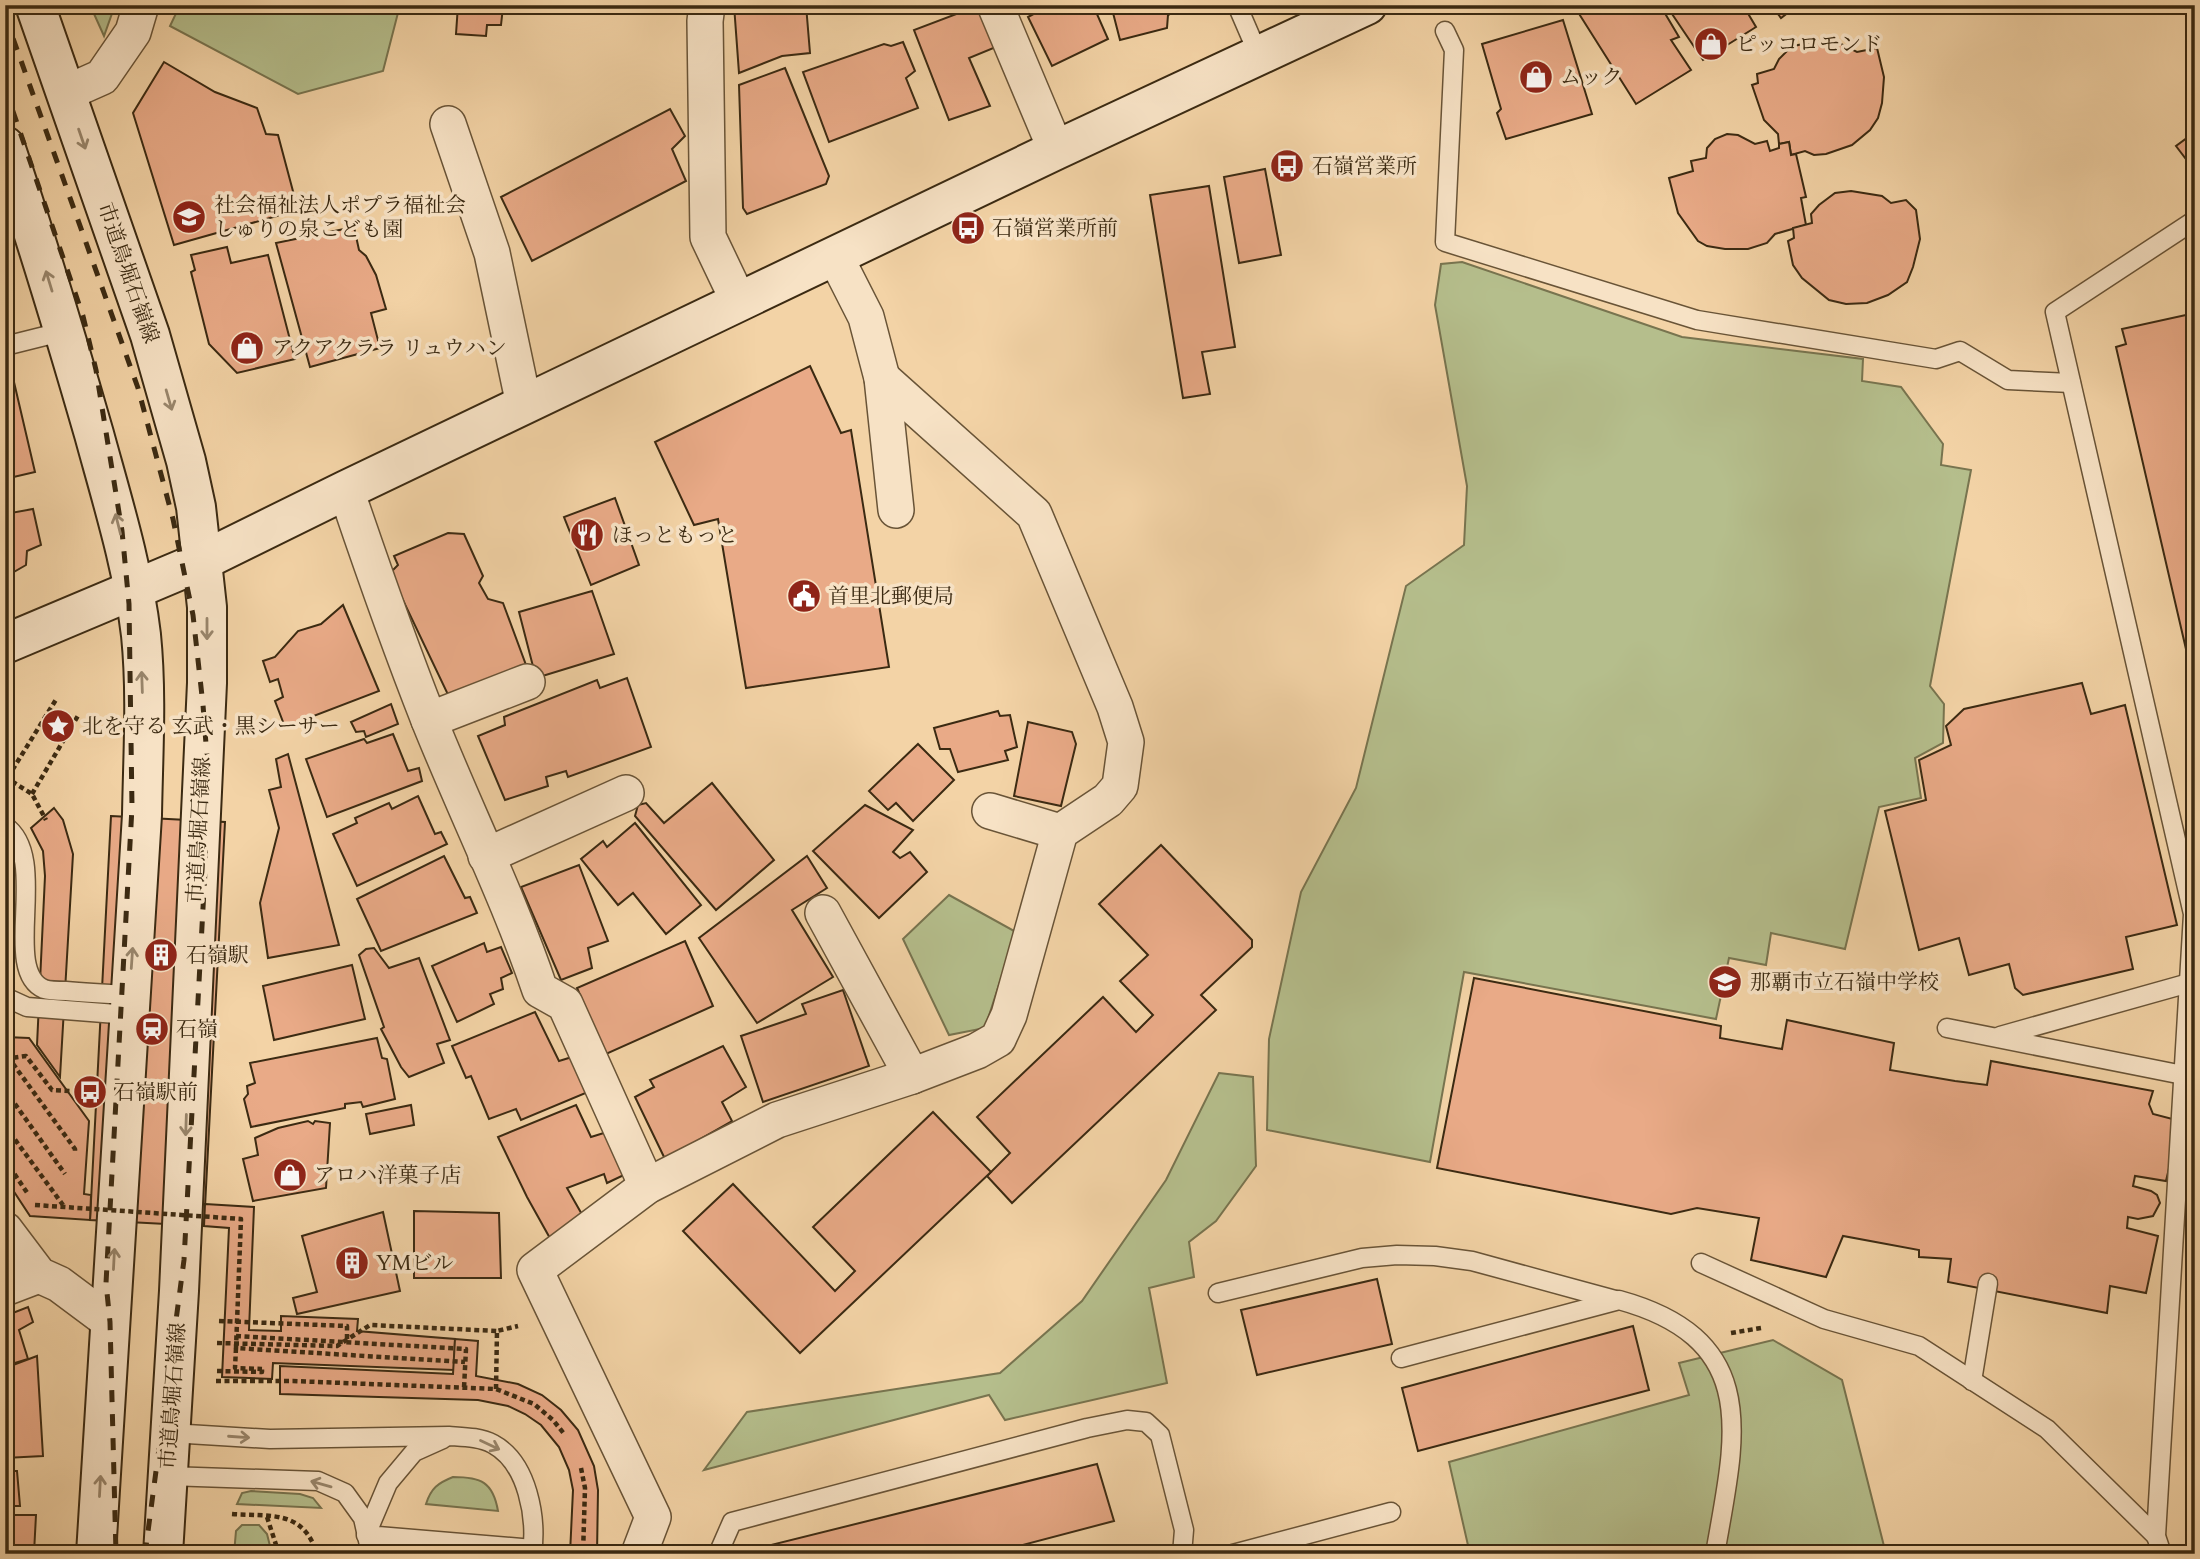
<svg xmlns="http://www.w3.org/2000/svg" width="2200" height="1559" viewBox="0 0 2200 1559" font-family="Cardo,'Noto Serif JP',serif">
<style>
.green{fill:#b5be8c;stroke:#78744f;stroke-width:2}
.building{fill:#e9aa87;stroke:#3b2a12;stroke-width:2}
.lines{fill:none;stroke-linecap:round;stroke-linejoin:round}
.lane-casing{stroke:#695437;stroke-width:21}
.street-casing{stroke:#695437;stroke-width:38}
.secondary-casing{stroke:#3b2a12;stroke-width:42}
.path{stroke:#3b2a12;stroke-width:4.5;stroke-dasharray:5 3.5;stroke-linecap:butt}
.lane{stroke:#f7e2c5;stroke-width:18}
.street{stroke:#f7e2c5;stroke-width:35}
.secondary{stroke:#f7e2c5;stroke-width:38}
.rail{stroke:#3b2a12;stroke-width:5;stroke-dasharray:12 12;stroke-linecap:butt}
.path-bridge{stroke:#3b2a12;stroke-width:4.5;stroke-dasharray:5 3.5;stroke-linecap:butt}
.oneway{stroke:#99866c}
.labels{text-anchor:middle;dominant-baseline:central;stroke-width:7;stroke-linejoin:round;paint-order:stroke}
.poi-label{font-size:21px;fill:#3b2a12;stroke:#f7e2c5;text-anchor:start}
.street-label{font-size:21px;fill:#3b2a12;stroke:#f7e2c5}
</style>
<rect width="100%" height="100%" fill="#f3d3a6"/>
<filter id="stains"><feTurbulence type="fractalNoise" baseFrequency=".00286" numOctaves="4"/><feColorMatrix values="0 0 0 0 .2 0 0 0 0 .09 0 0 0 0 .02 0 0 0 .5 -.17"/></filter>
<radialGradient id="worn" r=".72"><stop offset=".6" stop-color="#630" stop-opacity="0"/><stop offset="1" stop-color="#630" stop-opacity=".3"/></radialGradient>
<!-- green -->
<g class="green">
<polygon points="90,5 115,5 104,36"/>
<polygon points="180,5 400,5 383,71 298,94 170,26"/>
<polygon points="1462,262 1682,337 1863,359 1862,381 1901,387 1943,444 1941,465 1971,470 1930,686 1944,704 1943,743 1915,758 1921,798 1879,807 1845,949 1771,933 1766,965 1729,958 1716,1019 1464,972 1430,1162 1267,1130 1269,1039 1301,892 1356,788 1406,586 1464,545 1467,486 1435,305 1441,264"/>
<polygon points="949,895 1016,932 985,1028 949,1035 903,939"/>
<polygon points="1219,1073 1253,1077 1256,1166 1216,1221 1189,1242 1194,1277 1149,1288 1167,1383 1005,1420 989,1395 704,1470 747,1412 1000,1373 1082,1301 1166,1180"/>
<polygon points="1773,1340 1842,1380 1886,1554 1678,1554 1678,1550 1664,1554 1470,1554 1449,1462 1689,1395 1679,1363"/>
<path d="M453 1477C481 1477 493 1482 498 1511L426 1504C431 1488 438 1483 453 1477Z"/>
<polygon points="251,1491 300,1494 313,1498 321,1508 237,1504 242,1493"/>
<polygon points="242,1525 259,1525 267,1534 272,1554 234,1554 236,1531"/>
</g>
<!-- building -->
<g class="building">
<polygon points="458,5 561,5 560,11 503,7 501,25 487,25 486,36 456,34"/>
<polygon points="734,5 806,5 810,53 782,56 739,73"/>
<polygon points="872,5 938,5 873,13"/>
<polygon points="980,5 996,47 969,58 990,106 949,120 914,30"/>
<polygon points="1050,5 1093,5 1108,39 1052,66 1028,17"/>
<polygon points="1111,5 1173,5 1174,12 1168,15 1167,28 1120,40"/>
<polygon points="1581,5 1660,5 1679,37 1671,40 1691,70 1636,104 1576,9"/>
<polygon points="1666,5 1743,5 1756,27 1703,60"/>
<polygon points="1771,5 1798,5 1781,18"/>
<polygon points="1563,20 1592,114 1506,139 1497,113 1501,109 1482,44"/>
<polygon points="1825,40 1837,42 1857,52 1877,48 1884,77 1882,103 1878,118 1870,130 1852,145 1826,154 1814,155 1805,151 1791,155 1789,142 1779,144 1778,134 1764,120 1752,85 1758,83 1757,74 1774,69 1779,59 1788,50 1798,45"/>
<polygon points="903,42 915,71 906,78 918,108 829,142 803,72 884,44 891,46"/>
<polygon points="164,62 215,92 257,108 266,134 278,135 298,210 174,245 133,113"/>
<polygon points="785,68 829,176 826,184 747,214 743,208 739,85"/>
<polygon points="670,109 685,136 672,149 686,181 532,261 501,197"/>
<polygon points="2195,132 2195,171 2176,146"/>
<polygon points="1727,134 1738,135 1755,144 1767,141 1770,151 1779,148 1779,144 1789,142 1791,155 1796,154 1806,197 1801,198 1806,225 1775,234 1767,243 1748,249 1725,249 1707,246 1698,241 1678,213 1669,178 1693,171 1691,161 1706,158 1707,148 1715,139"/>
<polygon points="1265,169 1281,255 1239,263 1224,177"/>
<polygon points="1209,186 1235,347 1202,352 1210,394 1183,398 1150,195"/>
<polygon points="1851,191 1882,196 1891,203 1906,200 1916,210 1920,239 1913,267 1907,282 1888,295 1867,303 1846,304 1829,300 1802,278 1793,265 1788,241 1794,238 1793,228 1812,223 1811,214 1819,205 1835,193"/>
<polygon points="354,227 359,250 366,256 376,275 386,309 371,313 380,348 310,367 276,243"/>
<polygon points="227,247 231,263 268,255 295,359 237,373 209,344 191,272 195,270 191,255"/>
<polygon points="2195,313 2195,688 2116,347 2126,344 2122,329"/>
<polygon points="10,365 35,472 5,479 5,366"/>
<polygon points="810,366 841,433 851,430 889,667 746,688 718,519 694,525 655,442"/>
<polygon points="615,498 639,565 591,585 564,517"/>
<polygon points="33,509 41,545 27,551 26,565 5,577 5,514"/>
<polygon points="448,533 464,534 483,576 479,583 488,599 503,603 526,665 451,701 390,573 398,565 394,556"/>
<polygon points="592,591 614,654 536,678 519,612"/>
<polygon points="343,605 379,691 285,727 275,701 283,697 278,679 270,682 263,661 275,657 298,631 321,624"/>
<polygon points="627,678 651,747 568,777 566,771 546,777 548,786 505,800 478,736 505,725 504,717 597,680 600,688"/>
<polygon points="2082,683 2091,714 2125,705 2177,925 2126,937 2133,969 2023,995 2015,988 2009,964 1969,975 1959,938 1919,950 1885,811 1926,800 1919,760 1951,745 1946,726 1964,709"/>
<polygon points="391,704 398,724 366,737 364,731 356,732 351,722"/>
<polygon points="998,711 1000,716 1010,715 1017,747 1005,751 1008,760 958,772 950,749 940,749 934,728"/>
<polygon points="1028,722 1072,732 1076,744 1061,806 1014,796"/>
<polygon points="393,734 408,771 419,768 422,781 327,817 306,759 364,739 367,743"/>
<polygon points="918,744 954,780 913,821 896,803 888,810 869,791"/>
<polygon points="288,754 339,945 268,958 260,903 279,828 269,790 281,787 276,759"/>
<polygon points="712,783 774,860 716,910 635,816 638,805 646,803 664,823"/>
<polygon points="418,796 435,834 441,832 447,844 357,886 333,834 357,823 355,818 389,803 392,809"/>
<polygon points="865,805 913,830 893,852 900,858 910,852 927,872 879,918 813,851"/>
<polygon points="54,808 63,820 73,854 60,1077 37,1045 45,876 43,851 31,828"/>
<polygon points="111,816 225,822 204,1226 90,1220"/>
<polygon points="635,823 701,905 666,934 633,893 618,905 581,859 603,841 607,847"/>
<polygon points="1161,845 1252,940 1252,947 1201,995 1216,1010 1012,1203 987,1176 1010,1153 977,1117 1103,997 1136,1032 1153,1015 1120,981 1148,955 1099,904"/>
<polygon points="444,856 465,898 470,897 477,913 381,951 357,899"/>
<polygon points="807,856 827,888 792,910 833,977 757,1023 699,938"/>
<polygon points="579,865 608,941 588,948 592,968 561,980 521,887"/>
<polygon points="685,941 713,1006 606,1054 577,988"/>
<polygon points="484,943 487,952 501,947 512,973 501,978 503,989 490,994 494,1004 457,1022 432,966"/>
<polygon points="374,948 389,968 419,958 450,1040 437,1044 444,1063 409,1077 401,1067 381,1029 384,1027 359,955 366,949"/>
<polygon points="352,965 365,1019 274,1040 263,986"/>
<polygon points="1474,978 1721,1026 1720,1038 1782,1049 1787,1020 1894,1043 1890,1070 1955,1081 1987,1085 1991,1061 2153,1091 2149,1104 2153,1114 2180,1121 2166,1181 2135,1176 2133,1186 2151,1191 2157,1195 2160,1203 2153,1216 2138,1219 2128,1217 2127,1228 2158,1236 2146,1293 2110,1286 2107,1313 1948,1282 1951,1259 1919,1257 1919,1250 1843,1236 1826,1277 1751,1260 1759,1218 1697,1208 1671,1214 1437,1168"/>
<polygon points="843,990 869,1066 763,1102 741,1036 806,1014 802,1004"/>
<polygon points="535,1012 559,1061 572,1057 588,1092 521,1120 516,1109 489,1119 471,1076 466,1078 452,1046"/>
<polygon points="5,1037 29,1038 89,1121 84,1194 91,1195 90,1220 30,1216 5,1178"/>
<polygon points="377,1038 382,1058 387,1059 395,1099 363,1107 361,1102 345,1104 345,1108 251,1127 244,1099 248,1094 247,1086 255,1083 250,1063"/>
<polygon points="723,1046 746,1087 722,1102 732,1121 665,1159 635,1097 654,1087 650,1080"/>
<polygon points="411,1105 414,1125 370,1134 366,1114"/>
<polygon points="576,1105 591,1137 607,1132 626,1174 607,1183 604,1174 567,1188 584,1218 551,1240 527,1197 498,1137"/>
<polygon points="933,1112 991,1172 800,1353 683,1231 733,1184 835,1291 855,1271 813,1227"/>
<polygon points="308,1121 313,1124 315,1121 330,1123 326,1188 253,1201 243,1159 258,1155 255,1138 278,1128"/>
<polygon points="205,1204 254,1207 249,1330 281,1331 281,1316 358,1319 357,1331 455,1339 454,1370 273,1363 272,1379 222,1377 229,1228 204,1226"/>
<polygon points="414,1211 499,1213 501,1278 414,1278"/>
<polygon points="383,1212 400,1291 297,1314 293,1298 317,1292 302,1236"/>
<polygon points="1377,1279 1392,1344 1257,1375 1241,1310"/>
<polygon points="28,1307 33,1322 19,1330 28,1359 5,1366 5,1316"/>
<polygon points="1633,1326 1649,1390 1418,1451 1402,1388"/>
<polygon points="455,1339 478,1341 476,1376 518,1384 542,1395 561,1410 578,1430 594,1466 598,1490 597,1554 570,1554 573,1490 569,1470 559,1447 541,1425 525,1414 508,1406 478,1400 280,1394 280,1366 453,1374"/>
<polygon points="37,1356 43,1456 5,1458 5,1368"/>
<polygon points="1097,1464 1114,1521 988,1554 748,1554 747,1551"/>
<polygon points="5,1471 17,1471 20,1506 5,1506"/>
<polygon points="5,1515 36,1515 34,1553 5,1553"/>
</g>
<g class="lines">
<!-- lane casing -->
<g class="lane-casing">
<g id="lane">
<polyline points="1237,5 1259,56"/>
<polyline points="1445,31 1454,50 1445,242 1697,320 1936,359 1960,351 2008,380 2071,383"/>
<polyline points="5,346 65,331"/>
<path d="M5 826C51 858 0 970 44 989 50 991 59 991 66 991 87 993 108 994 130 995"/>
<polyline points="5,997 27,1007 129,1015"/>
<polyline points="1947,1028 2183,1075"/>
<polyline points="2000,1036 2189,983"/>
<polyline points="1701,1263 1824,1319 1919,1346 2047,1429 2156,1536"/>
<polyline points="1218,1293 1362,1258 1397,1255 1435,1256 1472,1261 1615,1300"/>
<path d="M1401 1358 1619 1300C1764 1340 1735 1438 1715 1554"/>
<polyline points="1972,1381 1988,1283"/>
<path d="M171 1433 270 1439 449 1436C463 1437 480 1437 493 1444 528 1463 537 1518 532 1554"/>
<polyline points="443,1439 414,1452 388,1483 366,1535 533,1549"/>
<polyline points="168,1476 318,1481 345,1493 363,1518 371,1554"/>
<polyline points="718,1554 732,1522 1087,1428 1127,1420 1146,1422 1160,1435 1184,1530 1182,1554"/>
<polyline points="1233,1554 1391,1512"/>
<polyline points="2162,1554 2156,1536 2193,914 2055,312 2195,220"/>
</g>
</g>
<!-- street casing -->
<g class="street-casing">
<g id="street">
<polyline points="707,5 705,21 708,237 739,302"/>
<polyline points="995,5 1056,150"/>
<polyline points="66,93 102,77 133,32 141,5"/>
<polyline points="448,124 492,253 524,405"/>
<polyline points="835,256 866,317 882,378 896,510"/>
<path d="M346 490C372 567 399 644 429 720 465 810 509 898 540 990L565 1004 647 1186"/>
<polyline points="429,720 527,682"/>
<polyline points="990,811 1060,832"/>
<polyline points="486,856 626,793"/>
<polyline points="823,913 912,1076"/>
<polyline points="5,1230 39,1275 59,1284 110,1322"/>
<polyline points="5,1288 39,1275"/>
<polyline points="639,1554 653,1517 535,1270 647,1186 777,1120 912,1076 977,1051 998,1039 1009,1015 1060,832 1108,800 1120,786 1126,742 1115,707 1034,514 882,378"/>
</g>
</g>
<!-- secondary casing -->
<g class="secondary-casing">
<g id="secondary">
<polyline points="35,5 150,335 186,461 196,507 207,607 207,683 179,1291 163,1554"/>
<path d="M5 146C37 241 66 337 94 434 112 500 133 567 141 635 147 694 143 755 142 815L96 1554"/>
<polyline points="5,644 202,561 346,490 1056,150 1367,5"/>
</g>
</g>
<!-- path -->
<g class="path">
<polyline points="5,777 32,794 46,820"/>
<polyline points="8,777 57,698"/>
<polyline points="32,794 79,714"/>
<polyline points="8,1057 75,1149 75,1153"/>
<polyline points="5,1059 26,1056 52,1090 70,1091"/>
<polyline points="5,1090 65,1174"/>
<polyline points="5,1126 63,1205"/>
<polyline points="5,1160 28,1194"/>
<polyline points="219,1321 347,1326 347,1340"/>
<polyline points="1731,1333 1761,1328"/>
<polyline points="236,1336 466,1349 464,1388"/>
<polyline points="217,1343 337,1346 370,1325 497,1331"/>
<polyline points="236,1348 235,1368 262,1369"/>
<polyline points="266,1350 465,1362"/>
<polyline points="217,1371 262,1372 262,1369"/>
<polyline points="216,1381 293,1381 496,1389 534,1404 553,1420 565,1435"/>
<polyline points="496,1389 497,1331 518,1326"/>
<polyline points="581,1468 585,1488 583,1554"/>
<path d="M232 1514C271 1517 303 1509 317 1554"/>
<polyline points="267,1517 279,1554"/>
</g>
<!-- lane -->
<use href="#lane" class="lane"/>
<!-- street -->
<use href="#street" class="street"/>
<!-- secondary -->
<use href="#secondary" class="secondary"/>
<!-- rail -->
<g class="rail">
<polyline points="5,16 138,388 173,519 193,615 203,705 207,757 205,871 184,1260 145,1554"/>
<polyline points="5,88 83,316 96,370 122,531 129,604 132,807 106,1283 110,1322 116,1554"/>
</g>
<!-- path-bridge -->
<polyline class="path-bridge" points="35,1205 241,1219 236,1348 266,1350"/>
</g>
<!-- one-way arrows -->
<defs><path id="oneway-shaft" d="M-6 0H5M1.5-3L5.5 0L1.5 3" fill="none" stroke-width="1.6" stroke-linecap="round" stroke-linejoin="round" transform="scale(1.75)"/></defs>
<g class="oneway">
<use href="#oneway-shaft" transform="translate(82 139) rotate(71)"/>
<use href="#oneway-shaft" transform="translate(49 281) rotate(-107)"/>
<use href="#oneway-shaft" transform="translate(169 400) rotate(74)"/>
<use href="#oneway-shaft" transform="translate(118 524) rotate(-104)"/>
<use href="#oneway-shaft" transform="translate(207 629) rotate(90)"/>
<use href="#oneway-shaft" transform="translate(142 682) rotate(-92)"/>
<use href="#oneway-shaft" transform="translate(132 958) rotate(-86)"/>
<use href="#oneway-shaft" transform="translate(186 1125) rotate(92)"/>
<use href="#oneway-shaft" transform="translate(114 1259) rotate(-87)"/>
<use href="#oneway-shaft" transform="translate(239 1437) rotate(4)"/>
<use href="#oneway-shaft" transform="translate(490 1445) rotate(25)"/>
<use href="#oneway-shaft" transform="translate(321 1484) rotate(-164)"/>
<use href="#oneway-shaft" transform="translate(100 1486) rotate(-87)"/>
</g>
<!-- icons -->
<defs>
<g id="shop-disc" transform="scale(1.75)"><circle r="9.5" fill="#8f2418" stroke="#f7e2c5"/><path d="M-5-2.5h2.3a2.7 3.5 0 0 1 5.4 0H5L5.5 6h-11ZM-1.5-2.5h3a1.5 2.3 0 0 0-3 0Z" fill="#fff"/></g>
<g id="bus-disc" transform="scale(1.75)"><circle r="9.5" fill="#8f2418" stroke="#f7e2c5"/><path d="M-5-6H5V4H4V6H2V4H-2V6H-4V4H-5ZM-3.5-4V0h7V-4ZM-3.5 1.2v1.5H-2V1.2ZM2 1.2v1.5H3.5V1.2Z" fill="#fff"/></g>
<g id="school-disc" transform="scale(1.75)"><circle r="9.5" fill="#8f2418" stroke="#f7e2c5"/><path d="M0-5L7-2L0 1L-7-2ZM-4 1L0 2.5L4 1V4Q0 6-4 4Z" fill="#fff"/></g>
<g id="restaurant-disc" transform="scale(1.75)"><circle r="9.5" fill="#8f2418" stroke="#f7e2c5"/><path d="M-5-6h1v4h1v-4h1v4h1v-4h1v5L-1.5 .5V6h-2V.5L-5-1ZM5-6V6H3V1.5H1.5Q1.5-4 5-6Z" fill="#fff"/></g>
<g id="civic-disc" transform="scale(1.75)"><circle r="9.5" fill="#8f2418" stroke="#f7e2c5"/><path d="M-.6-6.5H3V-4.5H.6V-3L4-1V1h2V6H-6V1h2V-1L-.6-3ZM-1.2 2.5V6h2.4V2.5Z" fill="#fff"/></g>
<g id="sight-disc" transform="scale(1.75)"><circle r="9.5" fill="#8f2418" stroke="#f7e2c5"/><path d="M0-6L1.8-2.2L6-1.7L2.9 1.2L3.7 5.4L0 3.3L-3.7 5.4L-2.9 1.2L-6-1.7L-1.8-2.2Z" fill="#fff"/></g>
<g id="building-disc" transform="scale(1.75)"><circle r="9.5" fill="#8f2418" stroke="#f7e2c5"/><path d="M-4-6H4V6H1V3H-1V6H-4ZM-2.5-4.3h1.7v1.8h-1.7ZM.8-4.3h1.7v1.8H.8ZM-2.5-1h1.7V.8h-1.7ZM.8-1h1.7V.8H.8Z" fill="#fff"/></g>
<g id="station-disc" transform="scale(1.75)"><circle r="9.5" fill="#8f2418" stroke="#f7e2c5"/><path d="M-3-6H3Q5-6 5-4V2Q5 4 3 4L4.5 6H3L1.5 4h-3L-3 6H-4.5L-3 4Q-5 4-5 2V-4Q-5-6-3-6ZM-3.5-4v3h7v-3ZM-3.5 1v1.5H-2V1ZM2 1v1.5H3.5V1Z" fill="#fff"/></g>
</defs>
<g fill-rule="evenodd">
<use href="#shop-disc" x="1711" y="44"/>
<use href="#shop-disc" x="1536" y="77"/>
<use href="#bus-disc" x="1287" y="166"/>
<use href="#school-disc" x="189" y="217"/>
<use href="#bus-disc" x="968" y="228"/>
<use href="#shop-disc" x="247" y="348"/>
<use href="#restaurant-disc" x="587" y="535"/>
<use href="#civic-disc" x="804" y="596"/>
<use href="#sight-disc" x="58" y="726"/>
<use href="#building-disc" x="161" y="955"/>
<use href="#school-disc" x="1725" y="982"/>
<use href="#station-disc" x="152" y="1029"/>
<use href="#bus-disc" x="90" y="1092"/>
<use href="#shop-disc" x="290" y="1175"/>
<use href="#building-disc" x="352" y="1263"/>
</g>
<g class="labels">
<!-- poi labels -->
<g class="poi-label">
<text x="1736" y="44">ピッコロモンド</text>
<text x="1560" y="77">ムック</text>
<text x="1312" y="166">石嶺営業所</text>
<text x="214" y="205">社会福祉法人ポプラ福祉会<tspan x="214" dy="24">しゅりの泉こども園</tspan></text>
<text x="992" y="228">石嶺営業所前</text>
<text x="272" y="348">アクアクララ リュウハン</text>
<text x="612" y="535">ほっともっと</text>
<text x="828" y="596">首里北郵便局</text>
<text x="82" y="726">北を守る 玄武・黒シーサー</text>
<text x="186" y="955">石嶺駅</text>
<text x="1750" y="982">那覇市立石嶺中学校</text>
<text x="176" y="1029">石嶺</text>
<text x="114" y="1092">石嶺駅前</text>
<text x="314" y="1175">アロハ洋菓子店</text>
<text x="376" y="1263">YMビル</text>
</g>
<!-- street labels -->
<g class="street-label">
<text transform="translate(128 273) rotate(71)">市道鳥堀石嶺線</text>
<text transform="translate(199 830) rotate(-87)">市道鳥堀石嶺線</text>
<text transform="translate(173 1396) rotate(-86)">市道鳥堀石嶺線</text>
</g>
</g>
<!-- margin -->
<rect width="2200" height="1559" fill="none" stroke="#f3d3a6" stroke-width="28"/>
<rect x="7" y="7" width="2186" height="1545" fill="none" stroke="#3b2a12" stroke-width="3.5"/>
<rect x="14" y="14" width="2172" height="1531" fill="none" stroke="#3b2a12" stroke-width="2"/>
<rect width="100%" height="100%" filter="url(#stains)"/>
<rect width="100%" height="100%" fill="url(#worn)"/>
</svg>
